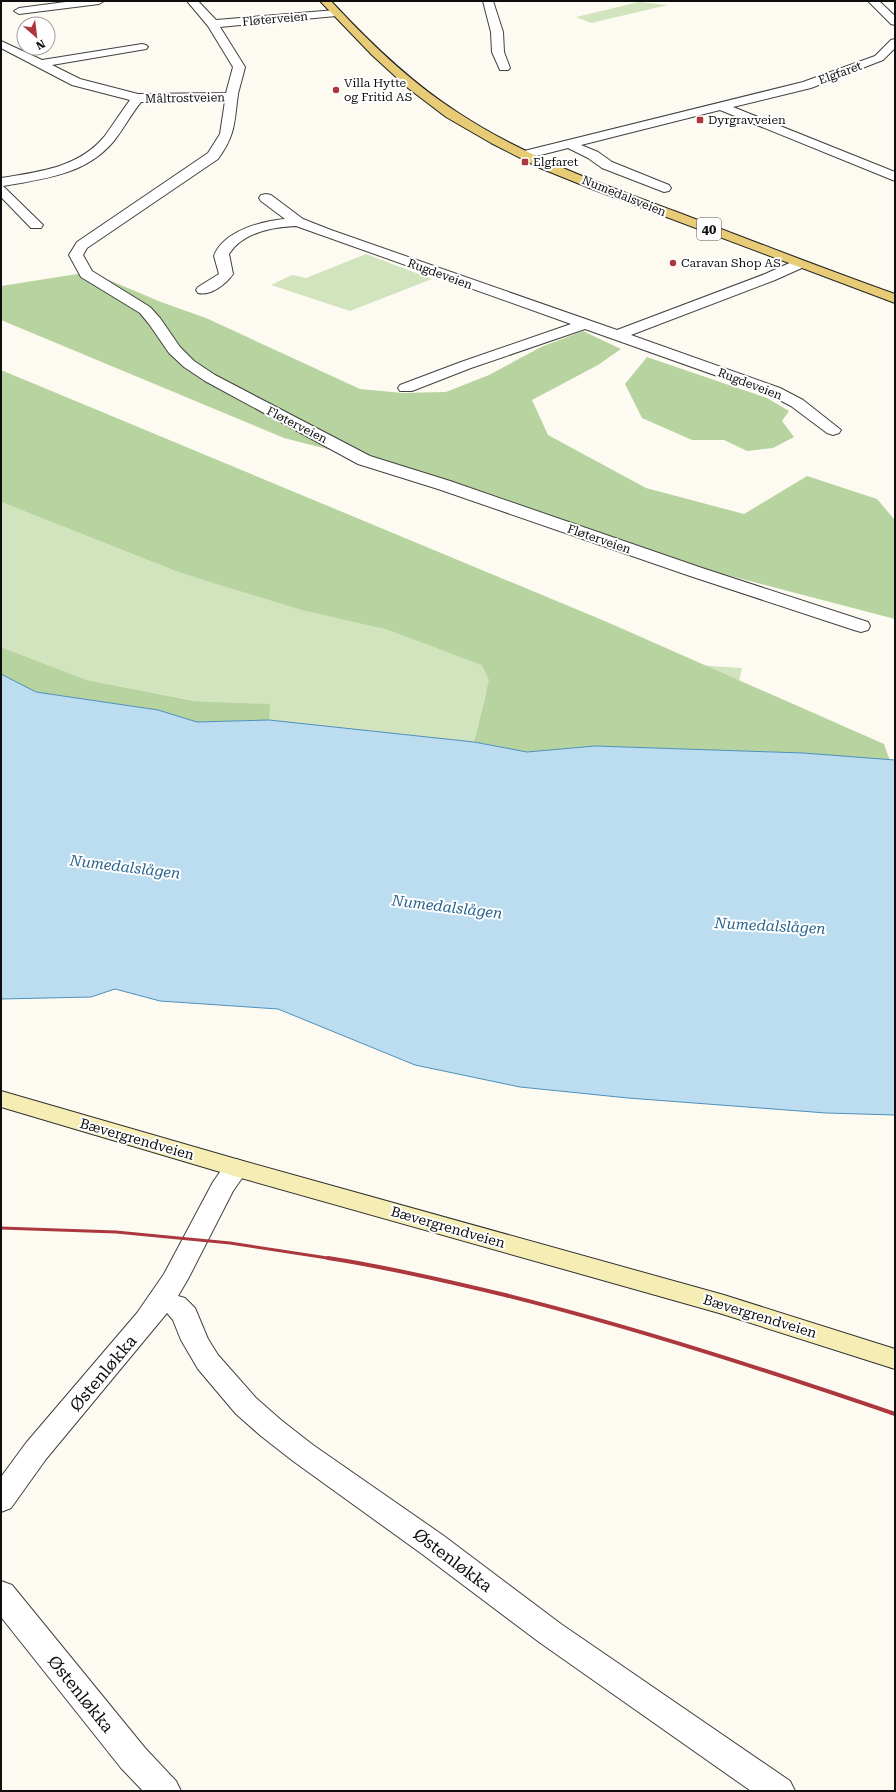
<svg xmlns="http://www.w3.org/2000/svg" width="896" height="1792" viewBox="0 0 896 1792" font-family="'Roboto Serif',serif">
<style>
.green{fill:#d2e4be}
.forest{fill:#b7d39f}
.water{fill:#bcdcef;stroke:#4c90bc}
.lines{fill:none;stroke-linecap:round;stroke-linejoin:round}
.minor-casing{stroke:#414141;stroke-width:2}
.secondary-casing{stroke:#303030;stroke-width:2}
.primary-casing{stroke:#1f1f1f;stroke-width:2}
.minor{fill:#fff;fill-rule:evenodd}
.secondary{fill:#f5edb4;fill-rule:evenodd}
.primary{fill:#e7cb77;fill-rule:evenodd}
.rail-far1{stroke:#ad373e;stroke-width:3}
.rail{stroke:#ad373e;stroke-width:4}
.poi-dot{fill:#ad373e;stroke:#fff;stroke-width:1.5}
.labels{text-anchor:middle;dominant-baseline:central;stroke-width:4;stroke-linejoin:round;paint-order:stroke}
.far-street-label{font-size:12px;fill:#0e0e0e;stroke:#fff}
.far-poi-label{font-size:12px;fill:#0e0e0e;stroke:#fff;text-anchor:start}
.shield{fill:#fff;stroke:#565656;stroke-width:1}
.shield-label{font-size:13px;font-weight:bold;fill:#0e0e0e}
.street-label{font-size:14px;fill:#0e0e0e;stroke:#fff}
.water-label{font-size:15px;font-style:italic;fill:#276391;stroke:#fff}
.near-street-label{font-size:17px;fill:#0e0e0e;stroke:#fff}
</style>
<rect width="100%" height="100%" fill="#fdfbf1"/>
<!-- green -->
<g class="green">
<polygon points="639,2 668,5 591,23 576,17"/>
<polygon points="366,254 432,279 350,311 271,285 292,275 306,278"/>
<polygon points="1,502 178,572 385,629 436,648 742,668 734,705 486,691 474,742 269,720 269,704 196,701 87,680 1,647"/>
</g>
<!-- forest -->
<g class="forest">
<polygon points="90,272 161,302 206,318 360,389 403,393 446,392 489,375 541,347 583,331 621,349 598,365 532,400 548,435 646,488 744,514 807,476 877,499 895,520 895,619 696,567 393,466 284,438 1,320 1,286"/>
<polygon points="647,357 767,398 789,411 782,421 794,437 773,448 747,451 724,440 692,440 642,418 625,384"/>
<polygon points="1,370 607,622 884,744 890,761 803,753 595,746 527,752 474,742 489,680 482,665 385,629 302,610 178,572 1,502"/>
<polygon points="1,647 87,680 195,701 270,704 269,720 197,722 158,710 36,692 1,674"/>
</g>
<!-- water -->
<polygon class="water" points="1,674 36,692 158,710 197,722 269,720 474,742 527,752 595,746 803,753 895,760 895,1115 826,1113 628,1098 520,1087 415,1065 278,1009 160,1001 115,989 91,997 1,999"/>
<g class="lines">
<!-- minor casing -->
<g class="minor-casing">
<g id="minor">
<polygon points="73,1 104,1 99,4 19,14 14,11 19,8"/>
<path d="M187 1H198L216 20 336 10 341 13 336 16 220 27 245 67C243 76 240 85 238 94 234 123 236 134 218 159L87 248 83 255 92 271 150 307 160 318 180 347 194 361 215 375 370 456 450 481 702 568 868 622 870 626 868 630 861 632 854 630 690 576 438 489 358 464 205 381 184 367 169 353 149 324 140 313 81 277 69 255 77 242 208 153 220 134 225 101 141 102C131 114 123 130 113 142 85 175 43 179 3 186L43 225 41 228H31L1 197V178C38 172 78 168 104 137 113 125 121 112 130 100L72 85 1 48V41L42 60 142 44 146 45 148 47 146 49 52 65 80 79 138 94 226 93 233 67 208 26Z"/>
<polygon points="483,1 493,1 503,32 504,52 510,68 508,70 500,70 492,52 491,32"/>
<polygon points="868,1 879,1 895,16 895,25 891,24"/>
<polygon points="895,39 895,48 883,60 811,88 733,107 895,172 895,181 720,110 581,145 598,152 612,162 669,185 671,188 669,191 664,192 602,168 588,158 568,148 525,159 519,155 520,152 803,82 875,56 891,40"/>
<path d="M266 194 271 195 303 219 331 230 617 330 765 274 794 261H804L806 264 804 267 775 280 631 335 780 388 803 400 841 430 839 433 833 435 827 433 791 406 768 394 585 329 471 368 412 391H400L398 388 400 385 461 362 571 324 296 226C273 227 243 232 229 254L233 274C226 284 211 296 198 293L196 290 198 287 219 274 214 256C223 231 262 221 285 219L261 201 259 198 261 195Z"/>
<polygon points="236,1159 245,1162 249,1168 233,1191 188,1279 178,1296 185,1298 195,1308 208,1339 218,1355 256,1398 281,1420 313,1445 444,1536 561,1624 790,1781 795,1791 751,1791 539,1642 422,1554 293,1461 261,1436 236,1414 198,1369 181,1340 173,1320 167,1313 46,1459 11,1508 1,1512 1,1477 26,1443 137,1313 164,1274 213,1182 227,1162"/>
<polygon points="1,1581 12,1585 145,1748 176,1781 181,1791 143,1791 121,1768 1,1617"/>
</g>
</g>
<!-- secondary casing -->
<g class="secondary-casing">
<polygon id="secondary" points="1,1091 243,1161 724,1295 895,1349 895,1369 719,1313 227,1174 1,1107"/>
</g>
<!-- primary casing -->
<g class="primary-casing">
<path id="primary" d="M320 1H331C369 42 410 82 457 112 525 157 601 184 677 212 750 240 822 268 895 294V303L592 189 540 168 491 143 446 117 408 88 372 55Z"/>
</g>
<!-- minor -->
<use href="#minor" class="minor"/>
<!-- secondary -->
<use href="#secondary" class="secondary"/>
<!-- primary -->
<use href="#primary" class="primary"/>
<!-- rail-far1 -->
<polyline class="rail-far1" points="1,1228 116,1232 230,1243 334,1259"/>
<!-- rail -->
<path class="rail" d="M328 1258C387 1267 447 1281 505 1295 637 1328 766 1370 895 1414"/>
</g>
<!-- markers -->
<g class="poi-dot">
<circle cx="336" cy="90" r="4"/>
<rect x="696" y="116" width="8" height="8" rx="2"/>
<rect x="521" y="158" width="8" height="8" rx="2"/>
<circle cx="673" cy="263" r="4"/>
</g>
<g class="labels">
<!-- far-street labels -->
<g class="far-street-label">
<text transform="translate(275 19) rotate(-5)">Fløterveien</text>
<text transform="translate(840 73) rotate(-20)">Elgfaret</text>
<text transform="translate(185 98) rotate(-1)">Måltrostveien</text>
<text transform="translate(624 196) rotate(22)">Numedalsveien</text>
<text transform="translate(440 274) rotate(20)">Rugdeveien</text>
<text transform="translate(750 384) rotate(21)">Rugdeveien</text>
<text transform="translate(297 425) rotate(27)">Fløterveien</text>
<text transform="translate(599 539) rotate(19)">Fløterveien</text>
</g>
<!-- far-poi labels -->
<g class="far-poi-label">
<text x="344" y="83">Villa Hytte<tspan x="344" dy="14">og Fritid AS</tspan></text>
<text x="708" y="120">Dyrgravveien</text>
<text x="533" y="162">Elgfaret</text>
<text x="681" y="263">Caravan Shop AS</text>
</g>
<!-- shield labels -->
<rect class="shield" x="697" y="218" width="24" height="22" rx="3"/>
<g class="shield-label">
<text x="709" y="229">40</text>
</g>
<!-- street labels -->
<g class="street-label">
<text transform="translate(137 1139) rotate(16)">Bævergrendveien</text>
<text transform="translate(448 1227) rotate(16)">Bævergrendveien</text>
<text transform="translate(760 1316) rotate(17)">Bævergrendveien</text>
</g>
<!-- water labels -->
<g class="water-label">
<text transform="translate(125 867) rotate(7)">Numedalslågen</text>
<text transform="translate(447 907) rotate(7)">Numedalslågen</text>
<text transform="translate(770 926) rotate(3)">Numedalslågen</text>
</g>
<!-- near-street labels -->
<g class="near-street-label">
<text transform="translate(103 1373) rotate(-50)">Østenløkka</text>
<text transform="translate(453 1560) rotate(37)">Østenløkka</text>
<text transform="translate(81 1694) rotate(51)">Østenløkka</text>
</g>
</g>
<!-- border -->
<rect width="896" height="1792" fill="none" stroke="#0e0e0e" stroke-width="4"/>
<!-- north arrow -->
<g transform="translate(36 36) rotate(152)"><circle r="19" fill="#ffffff" stroke="#9f9f9f"/>
<path d="M0-3L7 15L0 10L-7 15Z" fill="#ad373e"/>
<text y="-6" font-size="11" font-weight="bold" text-anchor="middle" fill="#0e0e0e">N</text>
</g>
</svg>
